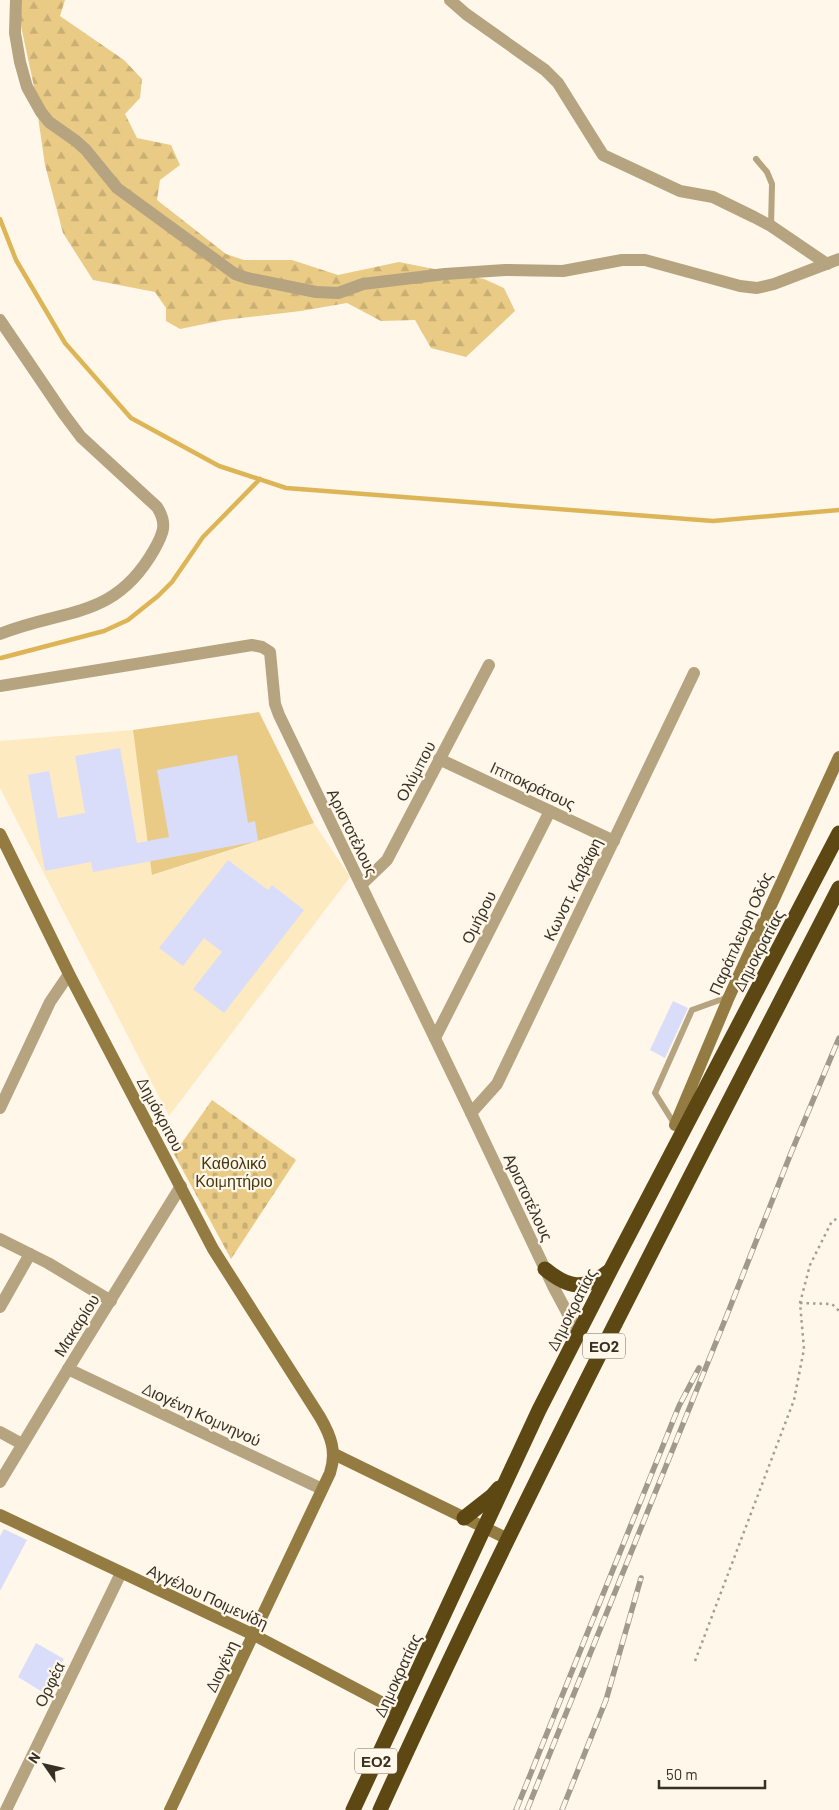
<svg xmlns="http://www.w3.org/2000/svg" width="839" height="1810" viewBox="0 0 839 1810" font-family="Barlow,sans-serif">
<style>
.built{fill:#feeac1}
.forest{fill:url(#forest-firs)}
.cemetery{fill:url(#cemetery-stones)}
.green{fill:#eacb86}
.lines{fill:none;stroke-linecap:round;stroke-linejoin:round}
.stream{stroke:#ddb556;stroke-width:4.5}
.building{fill:#daddf9}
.path{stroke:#a59e91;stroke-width:2.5;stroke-dasharray:2.5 4;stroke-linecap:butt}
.lane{stroke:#b5a47f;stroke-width:6}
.street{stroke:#b5a47f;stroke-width:12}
.secondary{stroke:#947b41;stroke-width:12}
.highway{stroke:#5d4814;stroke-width:15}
.rail-casing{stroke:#a0998c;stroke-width:5.5}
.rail{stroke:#fef7ea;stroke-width:4;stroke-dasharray:11;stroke-linecap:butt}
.labels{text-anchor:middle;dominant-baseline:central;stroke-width:4.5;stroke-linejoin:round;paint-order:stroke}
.shield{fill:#fef7ea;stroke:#736c5f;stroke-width:1}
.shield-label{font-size:15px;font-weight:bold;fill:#373124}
.street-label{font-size:16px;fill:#373124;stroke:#fef7ea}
.park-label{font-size:16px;fill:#47370e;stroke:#fef7ea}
</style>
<defs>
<pattern id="forest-firs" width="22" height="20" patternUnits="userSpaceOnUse" patternTransform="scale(1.25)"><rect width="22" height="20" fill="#eacb86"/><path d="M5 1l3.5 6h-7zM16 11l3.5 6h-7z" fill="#c9af74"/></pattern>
<pattern id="cemetery-stones" width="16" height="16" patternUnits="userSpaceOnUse" patternTransform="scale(1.25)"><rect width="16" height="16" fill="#eacb86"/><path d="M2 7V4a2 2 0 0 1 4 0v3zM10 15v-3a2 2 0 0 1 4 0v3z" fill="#c9af74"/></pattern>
</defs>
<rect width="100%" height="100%" fill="#fef7ea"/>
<!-- built -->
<polygon class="built" points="133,730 153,875 314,823 350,877 169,1116 0,788 0,741"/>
<!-- forest -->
<polygon class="forest" points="18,0 65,0 60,16 124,60 142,79 140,98 125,114 137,138 171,145 180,165 160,180 157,200 226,254 244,260 292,260 338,275 399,262 484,279 504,288 515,311 466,357 431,348 415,320 381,321 347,303 301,311 224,320 180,329 166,321 166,308 155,292 93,280 63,233 45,165 33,82 22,31"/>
<!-- cemetery -->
<polygon class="cemetery" points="212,1100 296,1160 231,1259 174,1154"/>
<!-- green -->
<polygon class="green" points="259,712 314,823 152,875 133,730"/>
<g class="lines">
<!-- stream -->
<g class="stream">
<polyline points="0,219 16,260 65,343 131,418 219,466 286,488 713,521 839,510"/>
<polyline points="1,658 104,631 128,620 158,596 172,582 203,537 260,479"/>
</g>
</g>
<!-- building -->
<g class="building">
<polygon points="120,748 137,843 169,837 157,770 237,755 248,823 255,821 258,841 93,872 91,862 45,871 28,775 49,771 58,818 85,813 75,756"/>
<polygon points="228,860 268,890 272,885 304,910 224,1013 193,989 222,952 204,938 183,966 159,948"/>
<polygon points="673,1001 688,1008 665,1058 650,1050"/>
<polygon points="4,1529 27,1540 0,1591 0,1536"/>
<polygon points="36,1643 64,1659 44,1693 18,1677"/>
</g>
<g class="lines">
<!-- path -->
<g class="path">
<polyline points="800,1303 832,1304 839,1311"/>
<polyline points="695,1661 794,1400 804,1349 800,1303 810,1265 832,1221 839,1218"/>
</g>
<!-- lane -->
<g class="lane">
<polyline points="756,159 767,172 772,184 771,226"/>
<polyline points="675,1125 655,1093 692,1010 728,997"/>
</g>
<!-- street -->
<g class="street">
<polyline points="16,0 15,33 20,62 27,87 41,112 49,122 76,141 86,150 117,188 235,274 247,278 316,292 338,293 363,284 445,274 505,270 563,271 622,260 645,260 740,286 757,288 774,284 839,259"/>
<polyline points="450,0 466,14 545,70 558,83 603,155 680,191 713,197 754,217 771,226 827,264"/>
<path d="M0 320 63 413 81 437 157 507C168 524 163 534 154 550 114 620 65 608 0 634"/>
<polyline points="0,686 252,645 262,647 270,652 275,704 279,715 471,1113 554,1288 578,1333"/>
<polyline points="439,759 614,841"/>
<polyline points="361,885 387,860 489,665"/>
<polyline points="435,1038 550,811"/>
<polyline points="0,1108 50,1002 69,974"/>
<polyline points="471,1113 497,1084 694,673"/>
<polyline points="0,1239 48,1263 111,1301"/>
<polyline points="0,1307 30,1254"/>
<polyline points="68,1369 322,1489"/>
<polyline points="0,1432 22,1444"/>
<polyline points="0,1482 68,1369 181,1186"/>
<polyline points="6,1810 121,1573"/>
</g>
<!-- secondary -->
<g class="secondary">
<path d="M0 834 69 974 213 1249 320 1417C331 1436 337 1452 330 1473L170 1810"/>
<polyline points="675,1125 729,997 839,757"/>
<polyline points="334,1454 508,1539"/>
<polyline points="0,1515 254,1635 400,1712"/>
</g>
<!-- highway -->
<g class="highway">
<path d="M545 1269C568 1288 584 1291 608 1272"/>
<polyline points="464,1518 492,1496 499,1488"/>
<polyline points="353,1810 539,1410 611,1269 839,833"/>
<path d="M380 1810C522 1497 682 1193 839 888"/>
</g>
<!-- rail casing -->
<g class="rail-casing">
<g id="rail">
<polyline points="516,1810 679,1406 699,1368"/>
<polyline points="527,1810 725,1320 791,1153 839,1038"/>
<polyline points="562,1810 606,1700 641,1578"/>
</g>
</g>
<!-- rail -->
<use href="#rail" class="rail"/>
</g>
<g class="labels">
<!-- shield labels -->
<g class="shield">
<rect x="583" y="1333.5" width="42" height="25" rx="4"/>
<rect x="355" y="1748.5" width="42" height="25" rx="4"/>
</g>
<g class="shield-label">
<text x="604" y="1346">ΕΟ2</text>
<text x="376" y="1761">ΕΟ2</text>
</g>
<!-- street labels -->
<g class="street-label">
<text transform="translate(415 771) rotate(-62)">Ολύμπου</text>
<text transform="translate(533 785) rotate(25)">Ιπποκράτους</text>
<text transform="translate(353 832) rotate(64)">Αριστοτέλους</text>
<text transform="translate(572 889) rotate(-64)">Κωνστ. Καβάφη</text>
<text transform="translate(478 917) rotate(-63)">Ομήρου</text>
<text transform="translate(740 933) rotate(-66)">Παράπλευρη Οδός</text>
<text transform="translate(758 950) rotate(-62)">Δημοκρατίας</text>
<text transform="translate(161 1114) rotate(62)">Δημόκριτου</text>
<text transform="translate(529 1197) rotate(65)">Αριστοτέλους</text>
<text transform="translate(571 1309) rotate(-63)">Δημοκρατίας</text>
<text transform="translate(76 1325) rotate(-58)">Μακαρίου</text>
<text transform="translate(202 1414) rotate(25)">Διογένη Κομνηνού</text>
<text transform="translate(208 1596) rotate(25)">Αγγέλου Ποιμενίδη</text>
<text transform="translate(221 1666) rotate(-65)">Διογένη</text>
<text transform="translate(397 1675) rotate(-65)">Δημοκρατίας</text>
<text transform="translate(49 1684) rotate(-64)">Ορφέα</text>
</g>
<!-- park labels -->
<g class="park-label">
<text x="234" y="1162">Καθολικό<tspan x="234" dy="18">Κοιμητήριο</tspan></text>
</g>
</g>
<!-- north arrow -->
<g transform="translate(45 1765) rotate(304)" stroke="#fef7ea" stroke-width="4" paint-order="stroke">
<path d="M0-4L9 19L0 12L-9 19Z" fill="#373124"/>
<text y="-8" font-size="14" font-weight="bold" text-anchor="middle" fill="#373124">N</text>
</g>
<!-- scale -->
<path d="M659 1780v8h106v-8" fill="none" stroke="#373124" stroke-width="2.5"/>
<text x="666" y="1780" font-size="15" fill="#373124" stroke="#fef7ea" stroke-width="4" paint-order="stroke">50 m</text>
</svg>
